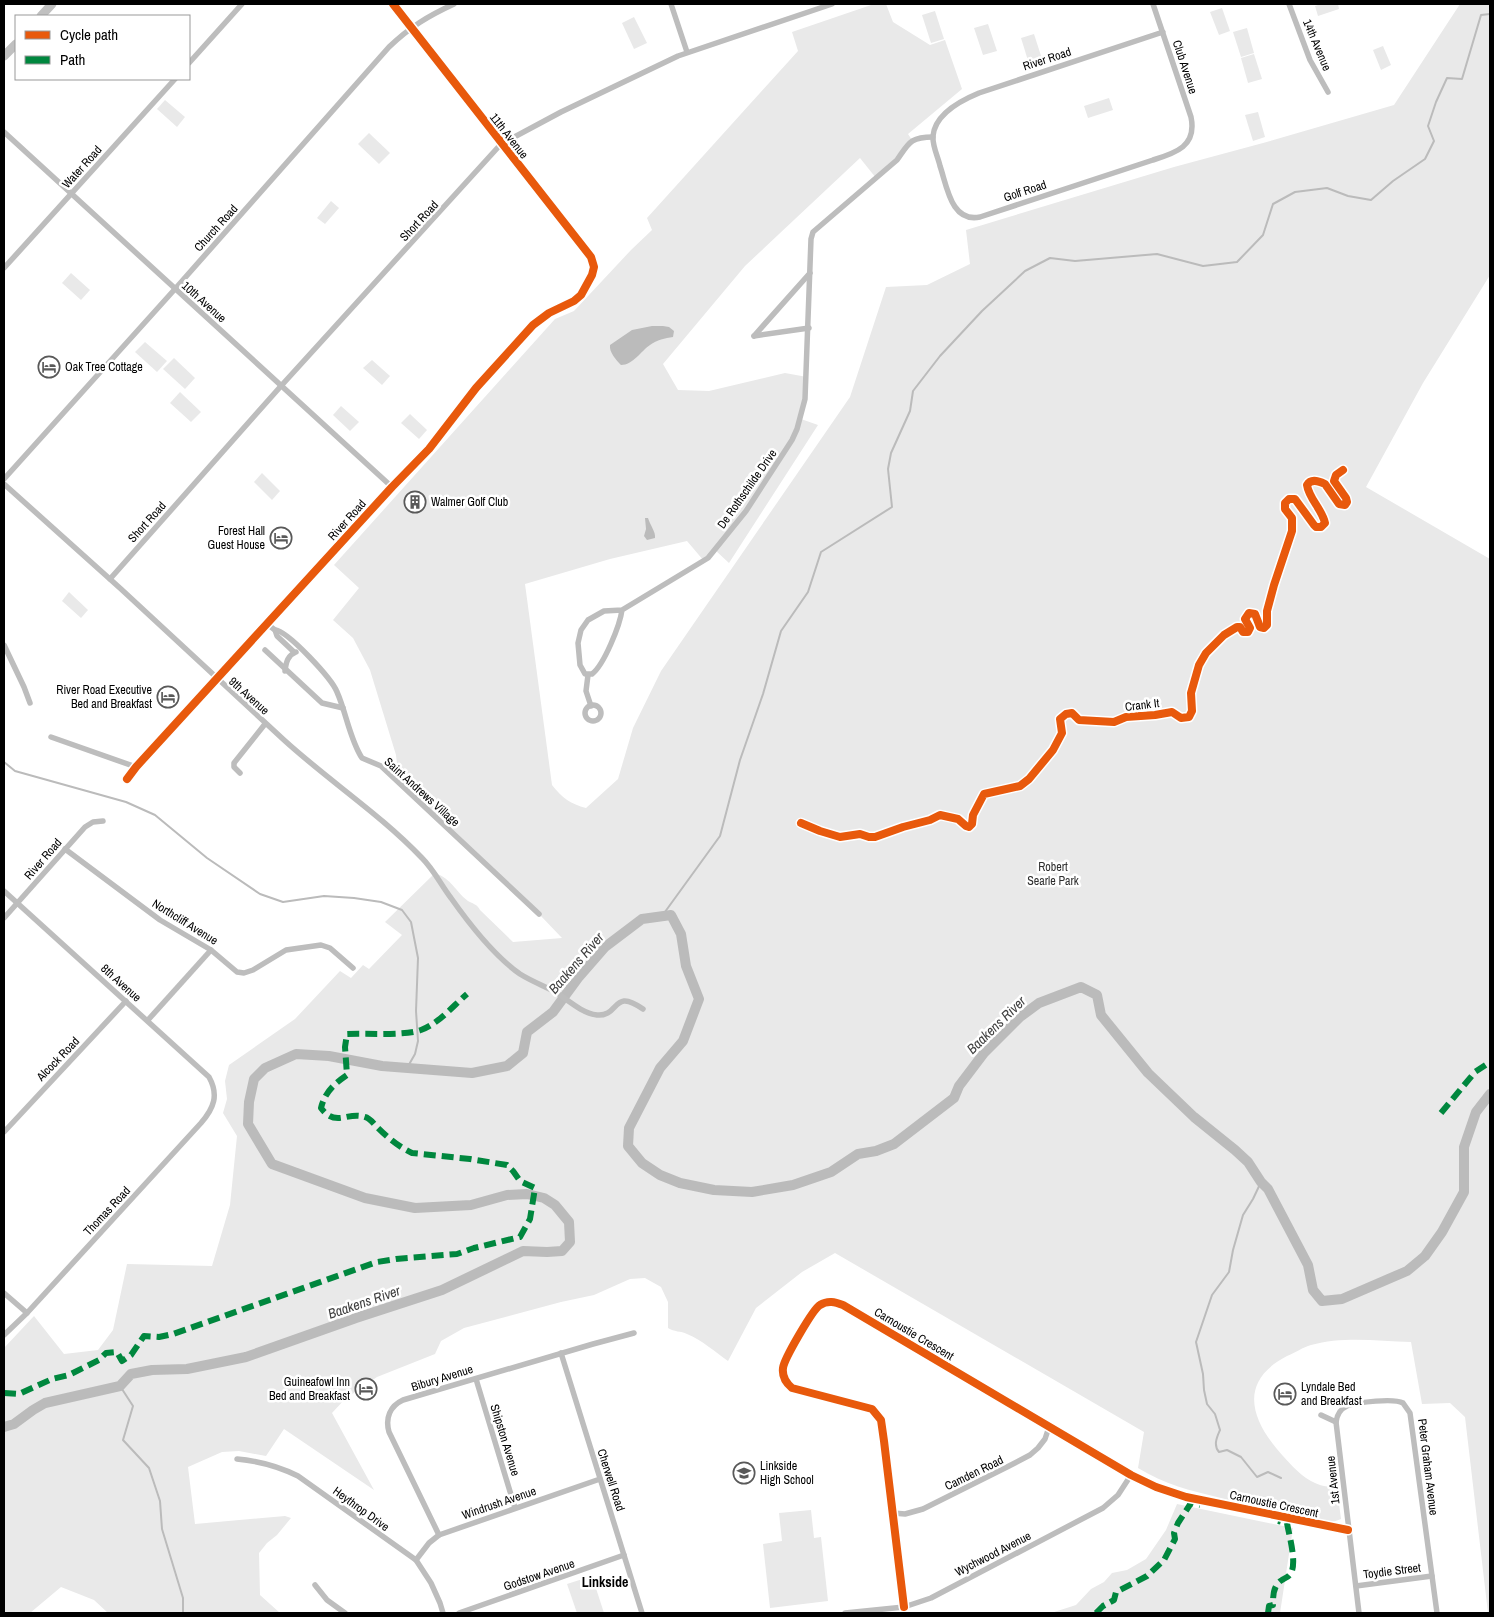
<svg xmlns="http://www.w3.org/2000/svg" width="1494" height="1617" viewBox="0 0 1494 1617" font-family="'Archivo Narrow',sans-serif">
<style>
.green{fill:#e9e9e9}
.water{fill:#bbb}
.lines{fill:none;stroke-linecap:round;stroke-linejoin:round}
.stream{stroke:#bbb;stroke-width:2}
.river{stroke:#bbb;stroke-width:10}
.street{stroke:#bdbdbd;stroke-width:5.5}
.secondary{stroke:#c0c0c0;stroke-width:9}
.quiet{stroke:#00873e;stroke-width:6;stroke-dasharray:12 6;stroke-linecap:butt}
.cycleway-casing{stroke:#fff;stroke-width:11}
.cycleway{stroke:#e8590c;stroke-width:8}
.labels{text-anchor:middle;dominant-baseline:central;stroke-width:5;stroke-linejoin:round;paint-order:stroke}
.street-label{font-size:12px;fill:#000;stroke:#fff}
.poi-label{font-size:12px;fill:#000;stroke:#fff;text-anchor:start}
.park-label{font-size:12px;fill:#2e2e2e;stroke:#fff}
.water-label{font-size:14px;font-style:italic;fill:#3f3f3f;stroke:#fff}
.neighbourhood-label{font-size:14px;font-weight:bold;fill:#000;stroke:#fff}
</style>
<rect width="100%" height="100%" fill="#fff"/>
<!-- green -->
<g class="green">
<path d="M874 4H886L893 22 930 45 945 40 962 89 908 134 912 140 899 157 876 178 860 158 745 266 663 364 678 390 709 391 785 373 807 377 801 419 818 425 729 563 715 550 704 561 687 541 610 559 525 584 552 785C562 798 571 804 586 808L618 779 633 728 661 671 850 397 886 287 927 285 970 264 966 230 1174 167 1263 143 1394 105 1460 4H1490V275L1423 383 1366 487 1490 559V1613H1488L1465 1417 1450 1403 1422 1404 1411 1342C1378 1341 1343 1336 1311 1345 1303 1347 1295 1353 1287 1356 1237 1382 1251 1421 1283 1456 1291 1465 1303 1478 1315 1483 1321 1486 1330 1487 1337 1488L1341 1519 1333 1522C1295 1514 1258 1507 1221 1498 1191 1491 1164 1484 1138 1468L1144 1432 835 1253 802 1272 756 1308 728 1361C715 1352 702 1340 687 1334 681 1331 674 1332 668 1328V1302L661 1287 645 1278 630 1279 594 1295 561 1302 464 1328 441 1341 435 1354 377 1377 345 1399 332 1413 374 1490 284 1429 266 1456 239 1451 222 1452 188 1467 195 1524 285 1516 291 1518 277 1535 267 1543 259 1553 260 1595 280 1613H108L94 1600 61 1587 30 1613H4V1348L34 1316 64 1354 98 1350 113 1330 127 1264 212 1266 230 1205 237 1136 223 1113 227 1099 225 1081 229 1065 295 1019 340 971 351 978 363 965 369 969 402 935 385 922 435 873C452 879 455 891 468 901 473 904 477 904 480 910L513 942 562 938 539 914 399 782 396 755 370 670 353 638 333 620 359 588 334 565 555 319 574 311 631 250 652 230 647 218 798 51 792 32Z"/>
<polygon points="1321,4 1338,4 1339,9 1318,16 1315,6"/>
<polygon points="1222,8 1230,31 1219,35 1210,12"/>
<polygon points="935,11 944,39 931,43 922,15"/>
<polygon points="634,17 647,43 634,49 622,23"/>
<polygon points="988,24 997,51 983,55 974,28"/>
<polygon points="1247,28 1254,53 1241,57 1233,32"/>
<polygon points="1034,34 1043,62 1030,67 1021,38"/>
<polygon points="1383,46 1391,65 1381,70 1373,50"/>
<polygon points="1254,54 1262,79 1248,83 1241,58"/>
<polygon points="1109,98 1113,110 1088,118 1084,106"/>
<polygon points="165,100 185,117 177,127 157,109"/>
<polygon points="1258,112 1265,137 1253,141 1245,115"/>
<polygon points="369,133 390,153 379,164 358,144"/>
<polygon points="331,201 339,208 325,224 317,218"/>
<polygon points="71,273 90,290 81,300 62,283"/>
<polygon points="145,342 167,361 157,372 135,352"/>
<polygon points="174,358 195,378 185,389 163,369"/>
<polygon points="372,360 390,376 382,385 363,368"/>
<polygon points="180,392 201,412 191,422 170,403"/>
<polygon points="341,406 359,422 350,431 333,415"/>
<polygon points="410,414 427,430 419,439 401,423"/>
<polygon points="262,473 280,491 272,500 254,482"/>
<polygon points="69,592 88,610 81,618 62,601"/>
<polygon points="1177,1504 1293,1528 1280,1613 1051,1613 1076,1605 1091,1589 1104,1582 1112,1573 1127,1570 1146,1559 1166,1530"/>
<polygon points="811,1510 814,1538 821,1537 828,1601 770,1608 763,1544 782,1541 779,1513"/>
<polygon points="592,1576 604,1613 577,1613 567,1584"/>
</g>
<!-- water -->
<g class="water">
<path d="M652 326H663L669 327 674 331 673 337C665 338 657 340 650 345 641 351 633 365 621 365 616 360 609 352 610 345L632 330Z"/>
<path d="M645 518H648C650 525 656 532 655 538L647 540 644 536 646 529Z"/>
</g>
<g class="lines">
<!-- stream -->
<g class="stream">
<polyline points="4,762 15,771 126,802 155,815 207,858 260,894 283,902 324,896 354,898 381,902 402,910 411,922 418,958 416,1011 418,1041 415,1054 407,1068"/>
<polyline points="662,916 720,836 740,760 763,694 781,631 808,592 821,552 892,507 888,469 891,453 910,411 913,391 940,356 982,311 1025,271 1050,258 1075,261 1157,254 1203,266 1237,262 1263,235 1273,204 1295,192 1327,188 1348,196 1371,200 1393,181 1425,159 1434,141 1428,126 1436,102 1447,78 1462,79 1481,15 1490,14"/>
<path d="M1261 1182 1253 1199 1243 1215 1233 1250 1229 1272 1212 1295 1196 1342 1203 1374 1204 1390 1207 1404 1215 1414 1220 1430C1217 1437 1213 1445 1219 1452L1227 1450 1241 1457 1257 1477 1268 1472 1281 1478"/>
<polyline points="120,1386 133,1406 123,1440 149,1468 160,1501 162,1529 183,1598 183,1613"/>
</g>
<!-- river -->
<polyline class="river" points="4,1427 14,1424 33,1410 45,1403 120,1386 131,1374 152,1370 187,1369 246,1357 356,1318 442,1290 523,1251 547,1252 562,1251 570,1242 569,1222 555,1205 544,1198 527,1194 507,1195 471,1205 415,1208 365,1198 272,1164 248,1124 249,1102 254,1079 265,1068 296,1054 329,1056 382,1066 472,1073 507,1066 523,1053 527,1032 553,1012 578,978 605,947 642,919 671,915 681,934 686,966 699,999 683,1041 660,1068 629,1128 628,1146 642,1163 660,1175 680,1183 714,1190 752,1192 793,1185 831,1172 858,1154 876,1151 894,1144 954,1098 959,1086 984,1053 1020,1017 1039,1003 1081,987 1097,995 1101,1015 1148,1073 1194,1117 1235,1150 1248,1162 1261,1182 1268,1189 1308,1265 1313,1290 1322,1301 1342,1299 1407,1271 1425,1256 1442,1232 1464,1192 1464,1147 1476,1112 1490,1094"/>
<!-- street -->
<g class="street">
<polyline points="671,4 687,52"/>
<path d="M1153 4 1191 117C1197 146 1176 153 1153 160L980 217C951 223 947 186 940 166 938 157 932 145 933 136 935 114 962 100 979 93L1163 32"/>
<polyline points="1289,4 1310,60 1328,92"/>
<polyline points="189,63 242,4"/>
<polyline points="4,132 392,487"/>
<polyline points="4,268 175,79"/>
<polyline points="754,336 810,273"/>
<polyline points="754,336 809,328"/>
<path d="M4 479 175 289 389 47C410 27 428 16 454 4"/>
<path d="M4 484 121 589 284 740C329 781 380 814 422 858 434 870 441 885 451 898 470 925 493 955 520 974 531 981 542 985 554 991 567 999 581 1013 597 1015 620 1017 612 987 643 1009"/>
<polyline points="110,579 281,386 501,144 561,112 678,56 832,4"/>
<path d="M622 610C620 625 604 665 592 674H585L580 665 578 643 581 630 588 620 604 611 622 610 708 558 746 511 792 440 797 429 805 399 811 239 813 232 897 160C909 143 910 137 933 137"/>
<polyline points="267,624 275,630 277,636 294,652"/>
<path d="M275 630C288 631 332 679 337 692 346 712 350 740 362 758L381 766 539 914"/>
<polyline points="4,645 24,687 30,703"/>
<polyline points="265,650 322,703 343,708"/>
<path d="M285 671C286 662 288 655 296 652"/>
<polyline points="588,675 586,691 591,706"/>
<circle cx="593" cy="713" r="8"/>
<polyline points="51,737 136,767"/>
<polyline points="240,773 234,767 234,763 265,724"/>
<polyline points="127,779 136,767 392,487 429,449 476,388 533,325 549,313 574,301 581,295 592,275 594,267 591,257 393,4"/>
<polyline points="65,849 160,920 211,950 237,972 244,973 253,970 286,950 321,945 330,948 353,968"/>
<path d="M4 891 209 1077C219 1095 214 1108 201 1123L27 1313 4 1335"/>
<polyline points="4,918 85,827 93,822 103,821"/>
<polyline points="148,1020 211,950"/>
<polyline points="4,1132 126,1001"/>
<polyline points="4,1293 27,1313"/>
<polyline points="561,1353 642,1613"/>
<polyline points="476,1379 515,1508"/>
<polyline points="1321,1415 1336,1422"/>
<path d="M237 1459C259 1461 278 1466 298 1476L416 1560 431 1583 440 1603 443 1613"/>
<polyline points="893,1513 905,1514 923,1509 1009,1466 1030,1455 1038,1448 1045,1439 1049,1427"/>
<path d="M439 1535 389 1432C385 1418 390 1406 403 1400L593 1344 634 1333"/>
<polyline points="416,1560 429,1543 439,1535 600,1479"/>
<polyline points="315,1585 327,1600 345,1613"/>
<polyline points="1356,1586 1432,1576"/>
<path d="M904 1607 884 1441 881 1420 872 1409 792 1388C786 1383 782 1376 783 1368 784 1359 813 1309 820 1305 828 1300 835 1302 843 1305L1131 1475 1156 1487 1186 1497 1348 1530"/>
<polyline points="459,1613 624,1555"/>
<polyline points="845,1613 904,1607 931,1598 1103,1508 1118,1495 1131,1475"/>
<path d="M1359 1613 1336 1422C1337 1415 1340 1409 1347 1406 1358 1402 1394 1398 1403 1403L1410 1413 1437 1613"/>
</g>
<!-- secondary -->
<g class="secondary">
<polyline points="41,16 52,4"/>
<polyline points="4,56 16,44"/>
</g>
<!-- quiet -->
<g class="quiet">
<polyline points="1441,1113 1475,1072 1490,1062"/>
<path d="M4 1393 19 1394 52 1379 69 1375 99 1360 106 1353 117 1352 122 1361 131 1355 144 1336 159 1337 173 1334 377 1262 396 1259 457 1254 474 1248 520 1237 530 1219 535 1188 520 1181 513 1171 507 1165 470 1159 412 1153C399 1147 387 1137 377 1127 373 1123 370 1118 365 1117 347 1111 336 1128 321 1108 325 1092 334 1084 347 1075L345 1047 347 1034C367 1033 404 1036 421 1030 438 1024 453 1006 467 994"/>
<polyline points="1096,1613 1103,1606 1114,1600 1116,1592 1147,1576 1164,1560 1175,1539 1174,1533 1178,1523 1191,1503 1200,1505"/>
<path d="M1268 1613 1269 1606 1273 1605C1273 1596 1273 1585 1282 1580 1286 1577 1288 1578 1291 1573 1297 1562 1289 1535 1287 1523L1278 1521"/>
</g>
<!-- cycleway casing -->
<g class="cycleway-casing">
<g id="cycleway">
<polyline points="127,779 136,767 392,487 429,449 476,388 533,325 549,313 574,301 581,295 592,275 594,267 591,257 393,4"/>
<path d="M801 823 820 831 840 837 860 834 869 837H875L903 827 930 820 940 815 958 819 966 826 969 827 972 824 973 815 984 794 1020 786 1029 779 1053 750 1062 733 1060 719 1066 714 1072 713 1079 720 1114 722 1126 717 1155 715 1172 712 1181 718 1189 717 1192 711 1191 693 1199 665 1206 653 1224 635 1237 627H1240L1243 632H1248L1250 628 1245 619 1249 613 1255 614 1260 627 1264 628 1267 625V611L1274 585 1292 531V518L1285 509V503L1289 499H1295L1314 525 1316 527H1321L1325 523C1322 509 1309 499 1307 485 1311 478 1319 481 1325 484L1339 504 1345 505 1347 502 1346 498 1334 481 1336 475 1343 470"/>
<path d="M904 1607 884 1441 881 1420 872 1409 792 1388C786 1383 782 1376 783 1368 784 1359 813 1309 820 1305 828 1300 835 1302 843 1305L1131 1475 1156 1487 1186 1497 1348 1530"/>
</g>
</g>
<!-- cycleway -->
<use href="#cycleway" class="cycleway"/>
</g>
<!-- icons -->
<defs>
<g id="hotel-ring" transform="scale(1.125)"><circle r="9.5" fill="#fff" stroke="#595959" stroke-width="1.5"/><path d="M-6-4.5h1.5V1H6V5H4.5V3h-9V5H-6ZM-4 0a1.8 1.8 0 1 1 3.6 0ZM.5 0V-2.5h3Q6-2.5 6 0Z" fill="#595959"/></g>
<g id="building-ring" transform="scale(1.125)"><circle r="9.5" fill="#fff" stroke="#595959" stroke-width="1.5"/><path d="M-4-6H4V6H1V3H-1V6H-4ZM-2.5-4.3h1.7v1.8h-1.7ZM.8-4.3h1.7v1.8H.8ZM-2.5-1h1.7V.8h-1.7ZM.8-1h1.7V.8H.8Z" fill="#595959"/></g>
<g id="school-ring" transform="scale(1.125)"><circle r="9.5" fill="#fff" stroke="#595959" stroke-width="1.5"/><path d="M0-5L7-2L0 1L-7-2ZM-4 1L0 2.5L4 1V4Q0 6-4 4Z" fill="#595959"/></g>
</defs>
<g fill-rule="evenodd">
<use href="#hotel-ring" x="49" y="367"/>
<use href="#building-ring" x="415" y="502"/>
<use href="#hotel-ring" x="281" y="538"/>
<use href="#hotel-ring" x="168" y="697"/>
<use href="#hotel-ring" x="366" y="1389"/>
<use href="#hotel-ring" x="1285" y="1394"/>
<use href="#school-ring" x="744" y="1473"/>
</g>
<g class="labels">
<!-- street labels -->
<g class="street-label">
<text transform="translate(1317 45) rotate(67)">14th Avenue</text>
<text transform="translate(1047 59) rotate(-18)">River Road</text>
<text transform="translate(1185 67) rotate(72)">Club Avenue</text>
<text transform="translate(509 136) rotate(52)">11th Avenue</text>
<text transform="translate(82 167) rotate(-48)">Water Road</text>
<text transform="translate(1025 191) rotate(-18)">Golf Road</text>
<text transform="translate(419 221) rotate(-47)">Short Road</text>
<text transform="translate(216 228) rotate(-48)">Church Road</text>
<text transform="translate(204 302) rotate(42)">10th Avenue</text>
<text transform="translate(747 489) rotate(-55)">De Rothschilde Drive</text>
<text transform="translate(347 520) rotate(-48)">River Road</text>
<text transform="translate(147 522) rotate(-48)">Short Road</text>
<text transform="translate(249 696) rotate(42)">9th Avenue</text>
<text transform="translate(1142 705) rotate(-7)">Crank It</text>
<text transform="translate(422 792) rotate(42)">Saint Andrews Village</text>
<text transform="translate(43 859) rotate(-49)">River Road</text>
<text transform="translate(185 922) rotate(32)">Northcliff Avenue</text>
<text transform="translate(121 983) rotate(42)">8th Avenue</text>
<text transform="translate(58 1059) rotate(-46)">Alcock Road</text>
<text transform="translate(107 1211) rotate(-47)">Thomas Road</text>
<text transform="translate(914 1334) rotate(31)">Carnoustie Crescent</text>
<text transform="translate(442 1378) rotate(-17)">Bibury Avenue</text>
<text transform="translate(505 1440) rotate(73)">Shipston Avenue</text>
<text transform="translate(1428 1467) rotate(83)">Peter Graham Avenue</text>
<text transform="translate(974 1473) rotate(-26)">Camden Road</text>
<text transform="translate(611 1480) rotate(72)">Cherwell Road</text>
<text transform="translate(1333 1480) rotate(-96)">1st Avenue</text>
<text transform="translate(499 1503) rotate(-19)">Windrush Avenue</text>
<text transform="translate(1274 1504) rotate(12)">Carnoustie Crescent</text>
<text transform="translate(361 1509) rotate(36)">Heythrop Drive</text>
<text transform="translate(993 1554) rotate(-27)">Wychwood Avenue</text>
<text transform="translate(1392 1571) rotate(-7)">Toydie Street</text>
<text transform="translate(539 1575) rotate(-19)">Godstow Avenue</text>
</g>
<!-- poi labels -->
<g class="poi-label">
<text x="65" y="367">Oak Tree Cottage</text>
<text x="431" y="502">Walmer Golf Club</text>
<text x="265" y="531" text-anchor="end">Forest Hall<tspan x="265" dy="14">Guest House</tspan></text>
<text x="152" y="690" text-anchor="end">River Road Executive<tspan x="152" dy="14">Bed and Breakfast</tspan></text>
<text x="350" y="1382" text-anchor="end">Guineafowl Inn<tspan x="350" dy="14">Bed and Breakfast</tspan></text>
<text x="1301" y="1387">Lyndale Bed<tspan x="1301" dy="14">and Breakfast</tspan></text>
<text x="760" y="1466">Linkside<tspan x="760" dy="14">High School</tspan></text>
</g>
<!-- park labels -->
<g class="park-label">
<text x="1053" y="867">Robert<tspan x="1053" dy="14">Searle Park</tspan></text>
</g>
<!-- water labels -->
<g class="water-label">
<text transform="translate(576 963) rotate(-49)">Baakens River</text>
<text transform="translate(996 1025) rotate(-44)">Baakens River</text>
<text transform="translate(364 1302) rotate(-19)">Baakens River</text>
</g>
<!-- neighbourhood labels -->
<g class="neighbourhood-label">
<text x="605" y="1582">Linkside</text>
</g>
</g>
<!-- border -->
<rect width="1494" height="1617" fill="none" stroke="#000000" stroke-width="10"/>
<!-- legend -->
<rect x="15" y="15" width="175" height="65" fill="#ffffff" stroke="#999999"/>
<rect x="25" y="31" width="25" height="8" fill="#e8590c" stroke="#999999"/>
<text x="60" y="40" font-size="15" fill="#000000">Cycle path</text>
<rect x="25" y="56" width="25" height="8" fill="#00873e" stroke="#999999"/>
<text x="60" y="65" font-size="15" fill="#000000">Path</text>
</svg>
